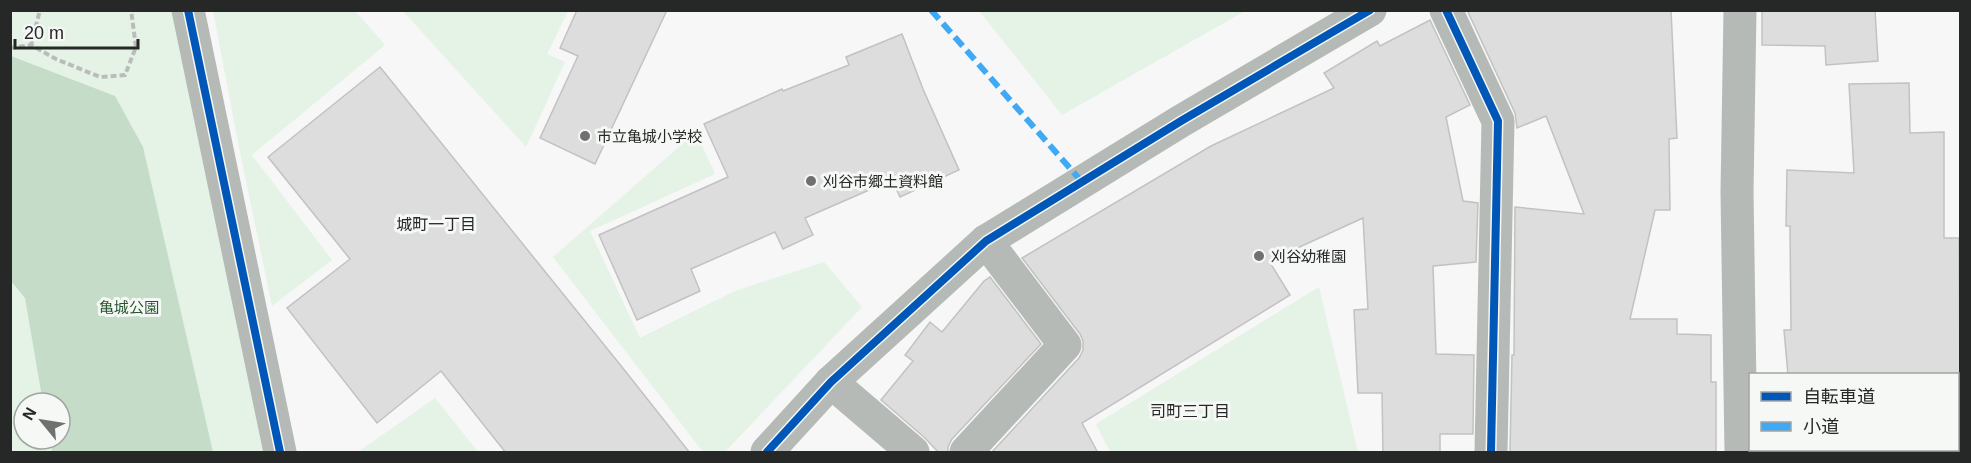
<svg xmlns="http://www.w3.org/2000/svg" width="1971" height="463" viewBox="0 0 1971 463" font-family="Helvetica,'Noto Sans JP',sans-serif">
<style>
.green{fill:#e4f3e6;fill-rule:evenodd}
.water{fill:#c5dcc8}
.building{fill:#ddd;stroke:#c1c2c1;stroke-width:1.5}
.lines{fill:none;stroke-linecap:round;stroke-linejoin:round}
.path{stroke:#babcba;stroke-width:4;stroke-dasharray:6 3;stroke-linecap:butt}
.minor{stroke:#b5bab6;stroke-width:33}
.quiet{stroke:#3fa9f5;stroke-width:6;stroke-dasharray:12 6;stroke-linecap:butt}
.cycleway-casing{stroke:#f5f8f5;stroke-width:11}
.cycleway{stroke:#0057b8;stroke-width:8}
.poi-dot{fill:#6f706f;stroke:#f5f8f5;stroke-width:2}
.labels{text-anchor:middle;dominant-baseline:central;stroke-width:6;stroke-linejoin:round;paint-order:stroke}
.poi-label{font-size:15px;fill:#262727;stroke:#f5f8f5;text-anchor:start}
.park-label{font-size:15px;fill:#275630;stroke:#f5f8f5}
.neighbourhood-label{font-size:16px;fill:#262727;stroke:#f5f8f5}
</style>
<rect width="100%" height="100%" fill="#f6f7f6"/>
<!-- green -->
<g class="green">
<path d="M10 11H188L280 452H11ZM24 403H60V439H24Z"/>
<polygon points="213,11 355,11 385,45 252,155 332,260 272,306 240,152"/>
<polygon points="403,11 568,11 547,54 565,62 526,147"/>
<polygon points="979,11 1245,11 1062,115"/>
<polygon points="696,132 715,174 590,231 640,338 735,291 824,262 862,307 725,452 703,452 553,257"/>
<polygon points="1319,287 1358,452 1110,452 1096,424"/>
<polygon points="435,398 478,452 358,452"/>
</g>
<!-- water -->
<polygon class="water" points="11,56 115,96 143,147 213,452 52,452 50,439 60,439 60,403 43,403 25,298 11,281"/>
<!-- building -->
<g class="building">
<polygon points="577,10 667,10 595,164 540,138 578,56 560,48"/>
<polygon points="1467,10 1671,10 1677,138 1669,139 1670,210 1655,210 1630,319 1677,319 1677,334 1711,335 1711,382 1716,382 1716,453 1510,453 1512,355 1514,355 1515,207 1584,214 1546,116 1517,128 1515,113"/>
<polygon points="1762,10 1875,10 1878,61 1826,65 1825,46 1762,45"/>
<polygon points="1430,20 1470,105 1446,117 1463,201 1478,203 1476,262 1433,266 1436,354 1474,355 1473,434 1440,434 1440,453 1383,453 1382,393 1358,393 1354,310 1368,309 1363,218 1269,261 1290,295 1082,423 1098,453 991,453 1079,358 1083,350 1083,341 1080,334 1022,258 1211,146 1334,88 1324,73 1377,41 1380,46"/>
<polygon points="902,34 923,89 959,170 900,197 892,180 805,218 813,235 783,249 775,232 691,269 700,291 637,320 599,235 728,177 704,124 782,89 783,91 849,65 846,57"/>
<polygon points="380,67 622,367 690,453 506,453 441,371 377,423 287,308 350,259 268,157"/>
<polygon points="1909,83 1910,133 1944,132 1944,238 1959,238 1960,375 1788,375 1784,330 1791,330 1790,226 1786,226 1787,170 1854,173 1849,84"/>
<polygon points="990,277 1041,344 952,439 948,447 948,453 939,453 925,438 881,400 913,361 905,355 930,322 942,332 984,281"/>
</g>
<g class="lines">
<!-- path -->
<g class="path">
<polyline points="31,45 40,10"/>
<polyline points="10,48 31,45 56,59 100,77 125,75 136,47 131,10"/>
</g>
<!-- minor -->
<g class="minor">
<polyline points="188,10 280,452"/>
<polyline points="1446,10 1498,121 1491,452"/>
<polyline points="1740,10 1737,192 1741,452"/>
<polyline points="831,382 913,452"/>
<polyline points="767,452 831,382 986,241 1181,121 1370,10"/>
<polyline points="966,452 1065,345 986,241"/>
</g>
<!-- quiet -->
<polyline class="quiet" points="931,10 1082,182"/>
<!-- cycleway casing -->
<g class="cycleway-casing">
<g id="cycleway">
<polyline points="188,10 280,452"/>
<polyline points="1446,10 1498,121 1491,452"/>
<polyline points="767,452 831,382 986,241 1181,121 1370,10"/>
</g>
</g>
<!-- cycleway -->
<use href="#cycleway" class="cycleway"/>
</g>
<!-- markers -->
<g class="poi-dot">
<circle cx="585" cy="136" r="6"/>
<circle cx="811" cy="181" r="6"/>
<circle cx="1259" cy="256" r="6"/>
</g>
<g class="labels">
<!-- poi labels -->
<g class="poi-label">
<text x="597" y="136">市立亀城小学校</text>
<text x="823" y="181">刈谷市郷土資料館</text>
<text x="1271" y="256">刈谷幼稚園</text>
</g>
<!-- park labels -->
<g class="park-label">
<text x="129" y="307">亀城公園</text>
</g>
<!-- neighbourhood labels -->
<g class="neighbourhood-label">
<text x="436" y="224">城町一丁目</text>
<text x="1190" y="411">司町三丁目</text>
</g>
</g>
<!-- border -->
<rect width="1971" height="463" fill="none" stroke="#262727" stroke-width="24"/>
<!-- legend -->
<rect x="1749" y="373" width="210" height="78" fill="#f5f8f5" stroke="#a2a4a3" stroke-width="1.5"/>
<rect x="1761" y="392" width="30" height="9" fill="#0057b8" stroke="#a2a4a3" stroke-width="1.5"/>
<text x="1803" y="403" font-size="18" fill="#262727">自転車道</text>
<rect x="1761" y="422" width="30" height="9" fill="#3fa9f5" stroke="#a2a4a3" stroke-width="1.5"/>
<text x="1803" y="433" font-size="18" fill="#262727">小道</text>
<!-- north arrow -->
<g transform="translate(42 421) rotate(300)"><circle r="28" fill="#f5f8f5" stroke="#a2a4a3" stroke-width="1.5"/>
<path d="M0-4.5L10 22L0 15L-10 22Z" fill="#6f706f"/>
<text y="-9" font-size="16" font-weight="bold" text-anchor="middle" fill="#262727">N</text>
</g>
<!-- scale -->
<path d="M15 39v9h123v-9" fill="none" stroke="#262727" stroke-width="3"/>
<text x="24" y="39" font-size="18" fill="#262727" stroke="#f5f8f5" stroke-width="4.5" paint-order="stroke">20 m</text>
</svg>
